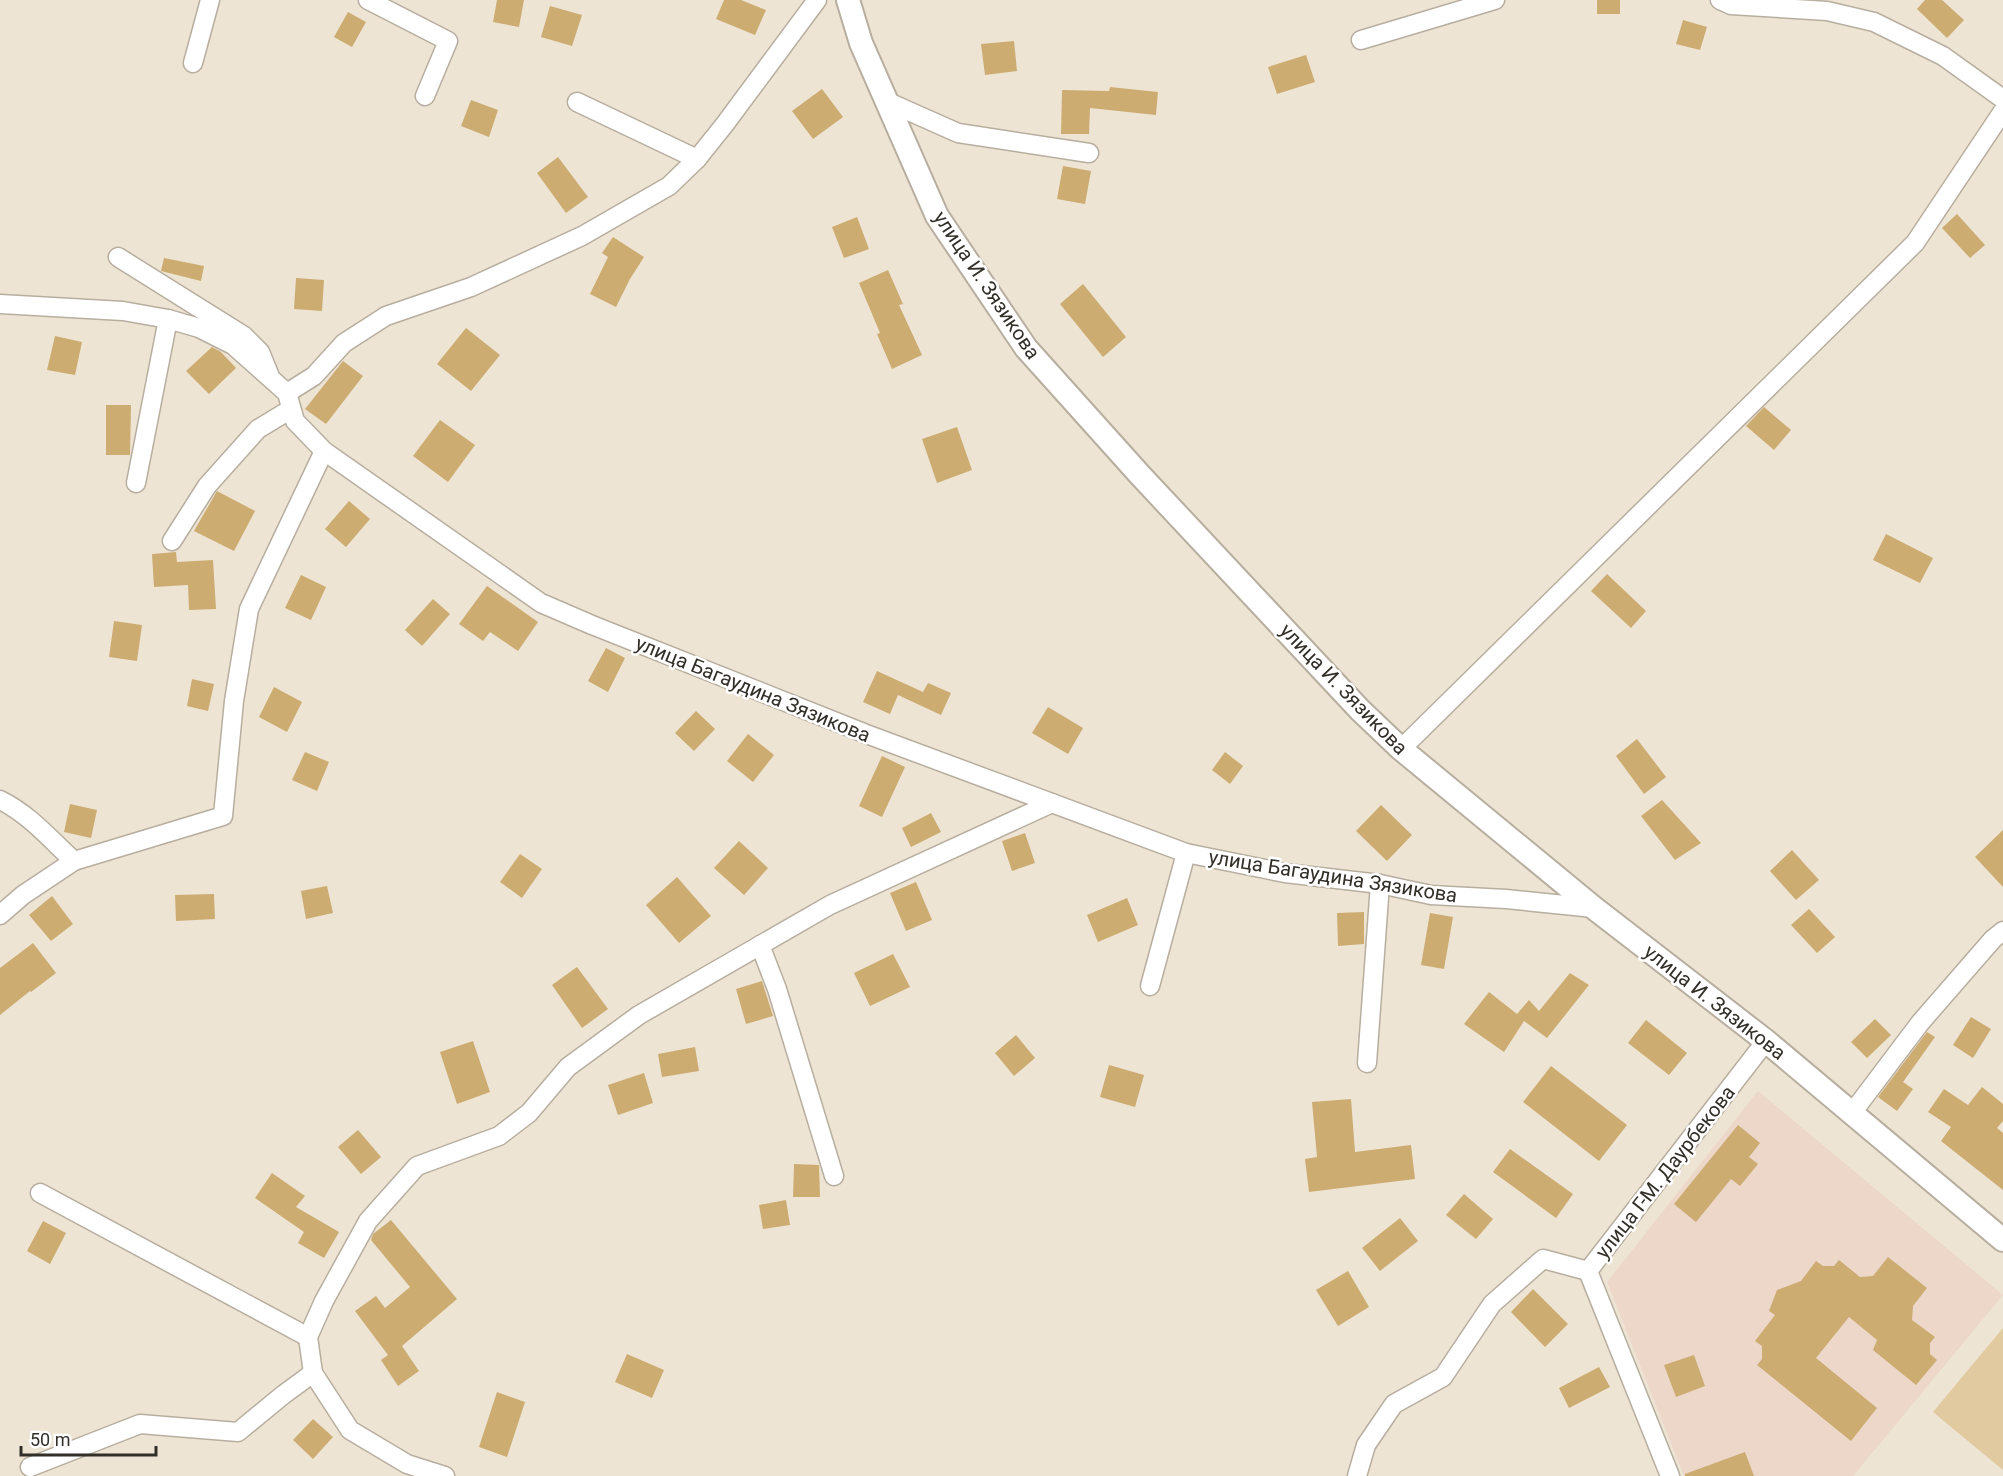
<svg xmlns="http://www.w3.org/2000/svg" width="2003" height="1476" viewBox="0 0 2003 1476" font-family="Roboto,sans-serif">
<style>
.education{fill:#ecd7c9}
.green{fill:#e2caa0}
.building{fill:#ccac71}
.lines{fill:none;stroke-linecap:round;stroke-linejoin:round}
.minor-casing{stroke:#b7ae9f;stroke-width:21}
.major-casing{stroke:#b7ae9f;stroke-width:26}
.minor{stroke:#fff;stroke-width:18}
.major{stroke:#fff;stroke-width:22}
.labels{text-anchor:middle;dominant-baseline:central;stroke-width:5;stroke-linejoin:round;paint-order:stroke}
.street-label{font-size:20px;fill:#322e28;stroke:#fff}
</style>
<rect width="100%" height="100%" fill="#eee4d4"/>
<!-- education -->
<polygon class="education" points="1758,1091 2003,1295 1853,1476 1684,1476 1607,1282"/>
<!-- green -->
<polygon class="green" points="2003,1328 2003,1470 1933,1412"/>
<!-- building -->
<g class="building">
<polygon points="497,0 524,0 519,27 493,22"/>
<polygon points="724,0 741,0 766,10 755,35 716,19"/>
<rect x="1597" y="0" width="23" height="14"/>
<polygon points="1925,0 1942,0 1964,20 1947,38 1917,9"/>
<polygon points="550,6 582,15 572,46 541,37"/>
<polygon points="348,12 366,22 352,47 334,37"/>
<polygon points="1683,20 1707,27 1700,50 1676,44"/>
<polygon points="1014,41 1017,71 985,75 981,44"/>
<polygon points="1306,55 1315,82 1277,94 1268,67"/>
<polygon points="1110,87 1158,92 1156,115 1090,108 1089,134 1061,134 1062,90 1109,91"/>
<polygon points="822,89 843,117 813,139 792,111"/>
<polygon points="471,100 498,110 489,137 461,126"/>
<polygon points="558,157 588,197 566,213 537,173"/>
<polygon points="1063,166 1091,171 1085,204 1057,199"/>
<polygon points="1957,214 1985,245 1970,258 1942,228"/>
<polygon points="857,217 869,249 844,258 832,227"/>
<polygon points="613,237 644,257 630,279 616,307 590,294 608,257 602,253"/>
<polygon points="164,258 204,266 201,281 161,271"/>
<polygon points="888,270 903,304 899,305 922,355 892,369 877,334 880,333 859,283"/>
<polygon points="296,278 324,280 322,311 294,309"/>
<polygon points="1083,284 1126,337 1103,357 1060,304"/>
<polygon points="466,328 500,355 471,391 437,364"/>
<polygon points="55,336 82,342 75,375 47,370"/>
<polygon points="212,347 221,352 236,368 209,394 186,371"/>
<polygon points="343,361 363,376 326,424 305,409"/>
<polygon points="106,405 131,405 130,455 106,455"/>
<polygon points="1764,407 1791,430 1774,450 1746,426"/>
<polygon points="440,420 475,445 448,482 413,456"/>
<polygon points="957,427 972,470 937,483 922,439"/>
<polygon points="217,491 255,511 234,551 194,531"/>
<polygon points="349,501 370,519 346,547 325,529"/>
<polygon points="1886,534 1933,558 1920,583 1873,560"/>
<polygon points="176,552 177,562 213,560 216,609 189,610 188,585 154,587 152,554"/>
<polygon points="1607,574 1646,611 1631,628 1591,591"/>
<polygon points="301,575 326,587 311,620 285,608"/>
<polygon points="487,586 538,622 518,651 490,632 483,641 459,624"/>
<polygon points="433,599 450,614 422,646 405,630"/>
<polygon points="114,621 142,625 137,661 109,657"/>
<polygon points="606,648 625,658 608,692 588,681"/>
<polygon points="877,671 923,692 928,683 951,693 941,715 898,695 890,714 863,702"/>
<polygon points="192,679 214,684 208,711 187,706"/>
<polygon points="274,687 302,702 287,732 259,717"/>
<polygon points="1048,707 1083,728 1068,754 1032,733"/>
<polygon points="696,711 715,729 694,751 675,733"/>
<polygon points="748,734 774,755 753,782 727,761"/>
<polygon points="1637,739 1666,777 1644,794 1616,756"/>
<polygon points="305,752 329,762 317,791 292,780"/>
<polygon points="1225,752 1243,766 1230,784 1212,770"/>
<polygon points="882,756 905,767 882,817 859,806"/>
<polygon points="1662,800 1701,843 1675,860 1641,816"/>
<polygon points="70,804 97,810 91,838 64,832"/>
<polygon points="1381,805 1412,835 1387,861 1356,831"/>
<polygon points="931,813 941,832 911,847 902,828"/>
<polygon points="2003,830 2003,887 1975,857"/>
<polygon points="1025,833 1035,863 1012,871 1002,841"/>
<polygon points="739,841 768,868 744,895 714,868"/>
<polygon points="1792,850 1819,880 1796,900 1770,871"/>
<polygon points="520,854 542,869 522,898 500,882"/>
<polygon points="677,877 711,916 679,943 646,905"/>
<polygon points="916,882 932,920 906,931 890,893"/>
<polygon points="327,886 333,913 306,919 301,891"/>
<polygon points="214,894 215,919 176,921 175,895"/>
<polygon points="52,896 73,924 51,941 29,915"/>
<polygon points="1127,898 1138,925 1098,942 1087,915"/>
<polygon points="1809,909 1835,937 1817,953 1791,925"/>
<polygon points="1364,912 1364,944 1338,946 1337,913"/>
<polygon points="1430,913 1453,917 1444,969 1421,965"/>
<polygon points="33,943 56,973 31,992 30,991 0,1015 0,968"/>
<polygon points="893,954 910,987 870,1006 854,973"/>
<polygon points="577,967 608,1009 582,1028 552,985"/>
<polygon points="1570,973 1589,985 1547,1038 1524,1021 1504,1052 1464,1024 1489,992 1517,1014 1529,1000 1539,1011"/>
<polygon points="762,981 773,1016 746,1024 736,989"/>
<polygon points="1971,1017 1991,1029 1973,1058 1953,1045"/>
<polygon points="1875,1019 1891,1035 1867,1058 1851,1042"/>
<polygon points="1646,1020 1687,1053 1669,1075 1628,1043"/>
<polygon points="1927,1032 1935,1037 1903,1082 1913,1089 1897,1111 1878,1097"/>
<polygon points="1016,1035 1035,1058 1014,1076 995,1053"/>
<polygon points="473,1041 490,1092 457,1104 440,1052"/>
<polygon points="695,1047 699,1071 662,1077 658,1054"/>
<polygon points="1109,1065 1144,1075 1135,1107 1100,1097"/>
<polygon points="1551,1066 1627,1125 1599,1161 1523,1102"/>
<polygon points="644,1073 653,1103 618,1115 608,1085"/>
<polygon points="1982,1087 2003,1104 2003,1121 1997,1128 2003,1133 2003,1190 1941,1141 1951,1127 1928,1112 1944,1089 1968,1105"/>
<polygon points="1351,1099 1355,1152 1411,1145 1415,1179 1309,1192 1305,1159 1317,1157 1312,1102"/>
<polygon points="1738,1125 1760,1143 1749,1157 1758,1164 1740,1186 1731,1179 1696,1222 1674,1204"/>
<polygon points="358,1130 381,1157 361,1174 338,1147"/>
<polygon points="1510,1149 1573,1194 1556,1218 1493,1172"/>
<polygon points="794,1164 819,1165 820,1197 793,1197"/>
<polygon points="272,1173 305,1196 296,1207 339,1232 324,1258 298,1243 304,1232 255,1198"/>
<polygon points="1464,1194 1493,1219 1476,1239 1446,1215"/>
<polygon points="786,1200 790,1225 763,1229 759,1205"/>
<polygon points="1400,1218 1418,1241 1380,1271 1362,1248"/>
<polygon points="391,1220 457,1299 402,1346 419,1371 398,1386 381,1360 388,1355 355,1311 376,1296 385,1308 410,1287 371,1240 373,1234"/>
<polygon points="43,1221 66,1233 50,1264 27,1251"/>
<polygon points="1888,1257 1927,1288 1913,1306 1912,1320 1935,1337 1930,1343 1930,1354 1937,1360 1916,1385 1873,1350 1877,1340 1849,1317 1816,1358 1877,1408 1851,1441 1757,1365 1762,1359 1762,1346 1755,1341 1775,1315 1769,1311 1777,1290 1801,1281 1816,1261 1823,1266 1834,1266 1839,1260 1860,1277 1873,1276"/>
<polygon points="1348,1271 1369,1307 1338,1326 1316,1290"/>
<polygon points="1533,1289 1568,1324 1545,1347 1511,1312"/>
<polygon points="627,1354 664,1370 652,1398 615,1382"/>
<polygon points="1694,1355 1705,1386 1676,1397 1664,1365"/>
<polygon points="1599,1367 1610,1387 1569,1408 1559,1388"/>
<polygon points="497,1392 525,1402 507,1457 479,1447"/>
<polygon points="313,1419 333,1437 313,1459 293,1440"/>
<polygon points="1745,1452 1754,1476 1685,1476 1685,1474"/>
</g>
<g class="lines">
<!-- minor casing -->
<g class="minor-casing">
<g id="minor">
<polyline points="368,0 448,41 425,96"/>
<polyline points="1720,0 1731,5 1827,11 1874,22 1943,56 2003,99"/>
<polyline points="1361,40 1495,0"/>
<polyline points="193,63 210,0"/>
<polyline points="886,101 958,133 1089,153"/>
<polyline points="577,102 697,159"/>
<polyline points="118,257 244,336 260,352 269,374"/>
<polyline points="0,304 123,311 168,319 199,328 233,345 287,393 295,421 324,451 541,603 592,625 869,735 1186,853 1285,873 1380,884 1431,895 1506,899 1594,908"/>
<polyline points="287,393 314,376 344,343 386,316 471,287 582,236 669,186 697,159 725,124 817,0"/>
<polyline points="136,483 168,319"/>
<polyline points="172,541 207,486 258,429 291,409"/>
<polyline points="1401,749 1915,243 2003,111"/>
<path d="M0 800C29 814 51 840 74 861"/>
<polyline points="0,915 23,895 74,861 223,816 234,701 249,609 324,451"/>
<polyline points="760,945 777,989 834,1176"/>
<polyline points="1150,986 1186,853"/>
<polyline points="1367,1063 1380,884"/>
<polyline points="1852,1113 1920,1023 1993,939 2003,931"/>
<polyline points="40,1193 308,1337"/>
<polyline points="30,1467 140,1424 238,1432 283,1395 313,1373"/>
<polyline points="445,1476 407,1464 350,1430 313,1373 308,1337 324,1301 368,1221 417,1166 499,1136 529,1113 568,1067 639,1015 830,905 1052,803"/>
<polyline points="1357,1476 1366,1445 1394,1404 1443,1377 1492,1304 1543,1259 1588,1271"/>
<polyline points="1670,1476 1588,1271 1766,1041"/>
</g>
</g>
<!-- major casing -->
<g class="major-casing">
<polyline id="major" points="848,0 861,43 937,216 1026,348 1140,475 1360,710 1401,749 1594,908 1766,1041 2003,1240"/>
</g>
<!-- minor -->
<use href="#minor" class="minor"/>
<!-- major -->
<use href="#major" class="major"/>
</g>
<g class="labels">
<!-- street labels -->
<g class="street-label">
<text transform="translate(987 285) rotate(56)">улица И. Зязикова</text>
<text transform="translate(753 689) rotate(22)">улица Багаудина Зязикова</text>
<text transform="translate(1344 689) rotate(46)">улица И. Зязикова</text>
<text transform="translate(1333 876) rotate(9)">улица Багаудина Зязикова</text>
<text transform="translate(1715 1002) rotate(38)">улица И. Зязикова</text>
<text transform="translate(1665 1172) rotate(-52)">улица Г-М. Даурбекова</text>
</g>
</g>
<!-- scale -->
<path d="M21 1446v9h135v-9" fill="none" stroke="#322e28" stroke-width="3"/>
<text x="30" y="1446" font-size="18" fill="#322e28" stroke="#ffffff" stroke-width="4.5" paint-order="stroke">50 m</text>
</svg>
